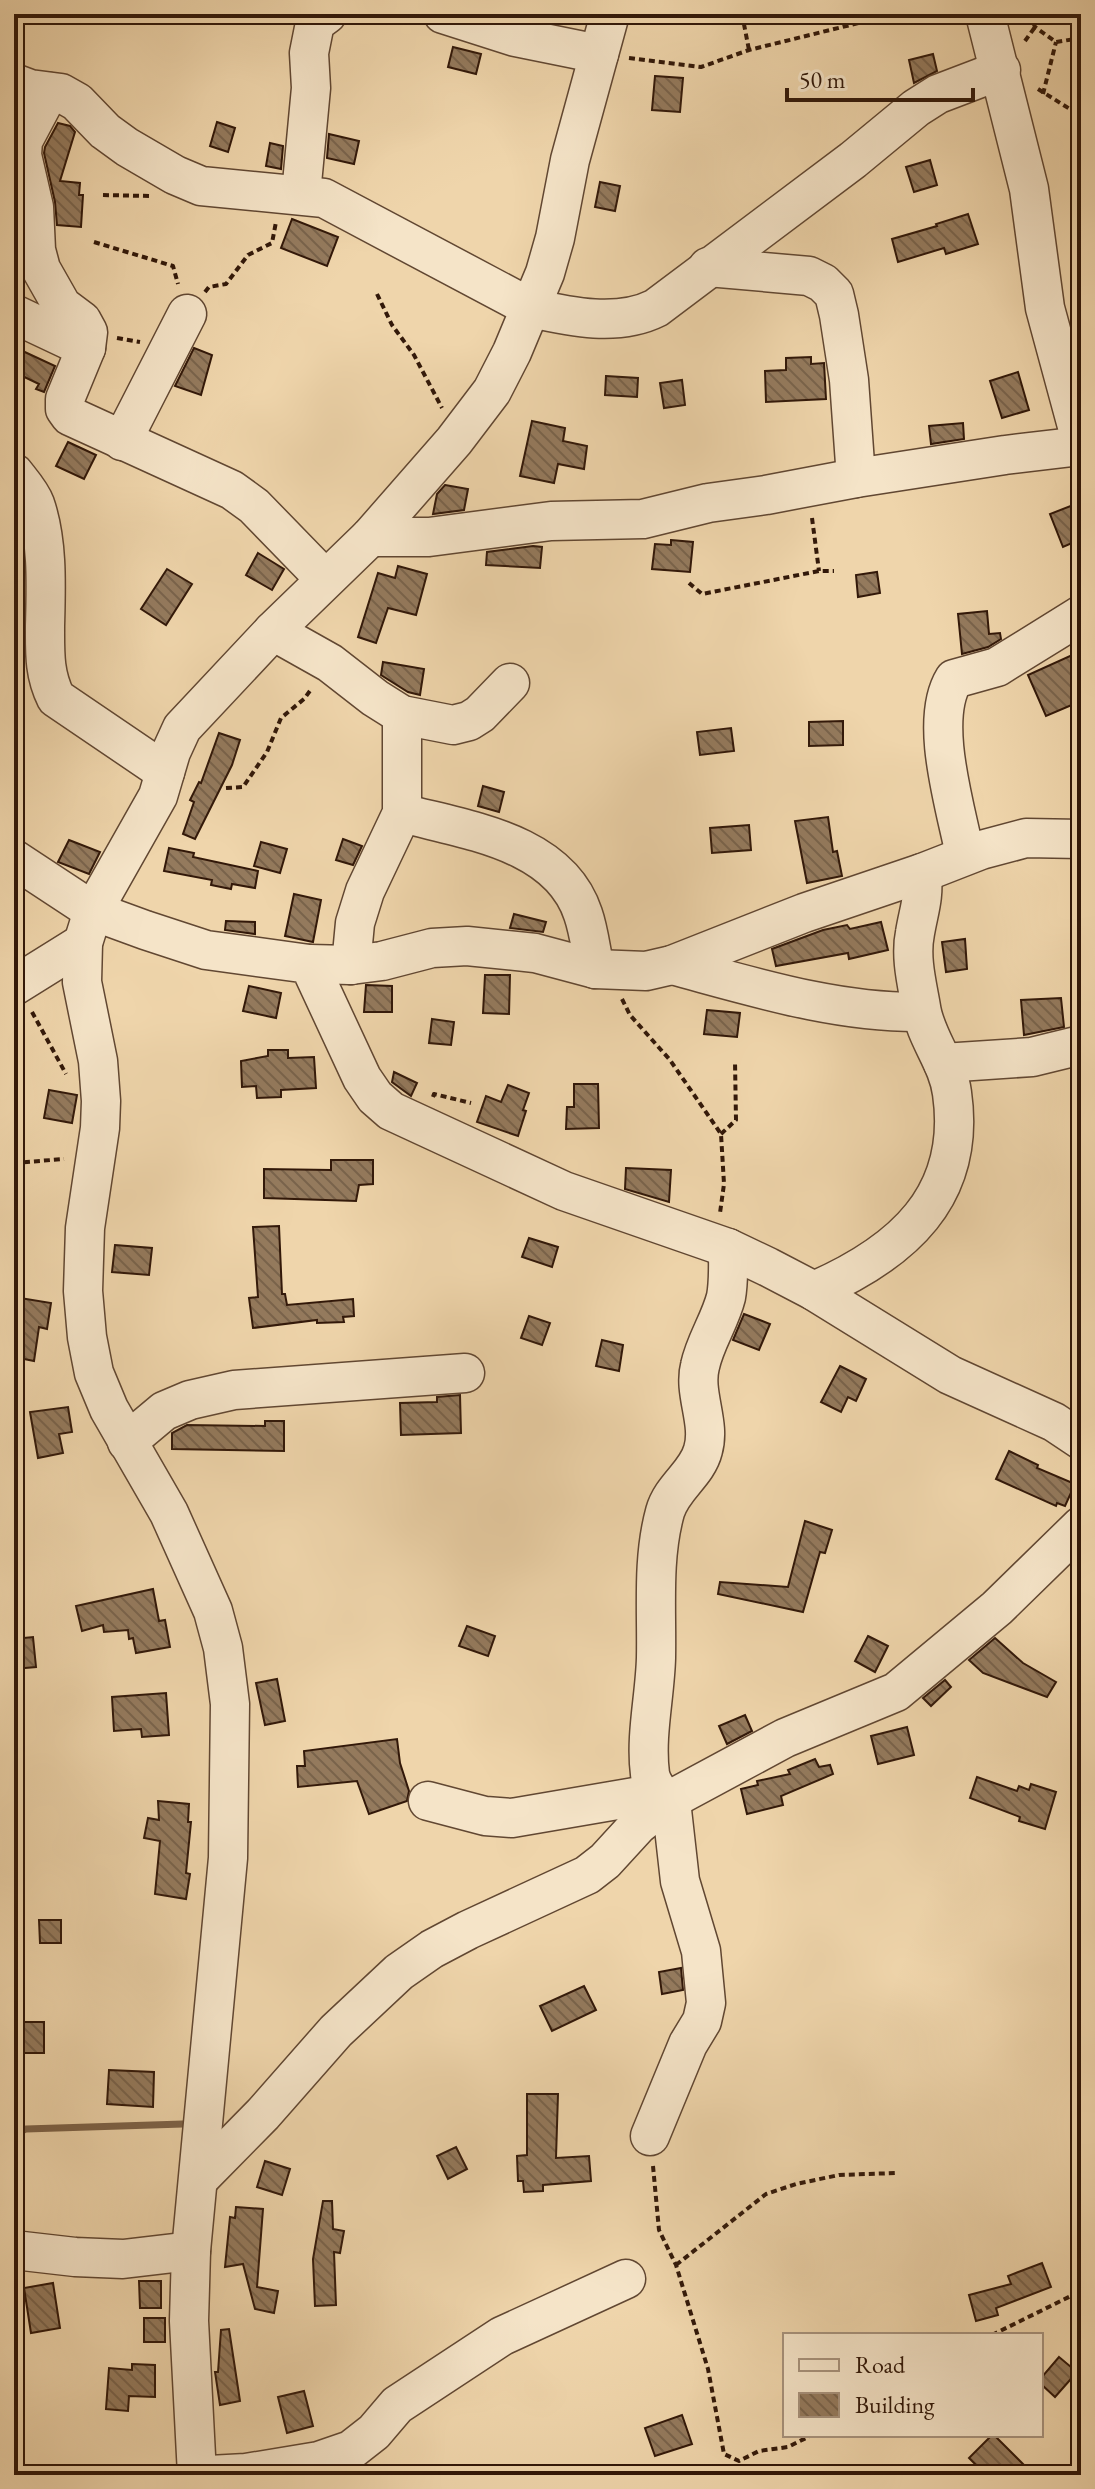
<svg xmlns="http://www.w3.org/2000/svg" width="1095" height="2489" viewBox="0 0 1095 2489" font-family="'EB Garamond',serif">
<style>
.lines{fill:none;stroke-linecap:round;stroke-linejoin:round}
.stream{stroke:#7d6349;stroke-width:7}
.building{fill:url(#building-back-hatch);stroke:#321809;stroke-width:2}
.minor-casing{stroke:#614732;stroke-width:41}
.path{stroke:#321809;stroke-width:4;stroke-dasharray:6 4;stroke-linecap:butt}
.minor{stroke:#f5e4c8;stroke-width:38}
</style>
<defs>
<pattern id="building-back-hatch" width="6" height="6" patternUnits="userSpaceOnUse" patternTransform="scale(2)"><rect width="6" height="6" fill="#947a5d"/><path d="M-1 5l2 2M0 0l6 6M5-1l2 2" fill="none" stroke="#79634b"/></pattern>
</defs>
<rect width="100%" height="100%" fill="#efd5ab"/>
<filter id="stains"><feTurbulence type="fractalNoise" baseFrequency=".0025" numOctaves="4"/><feColorMatrix values="0 0 0 0 .2 0 0 0 0 .09 0 0 0 0 .02 0 0 0 .5 -.17"/></filter>
<radialGradient id="worn" r=".72"><stop offset=".6" stop-color="#630" stop-opacity="0"/><stop offset="1" stop-color="#630" stop-opacity=".3"/></radialGradient>
<g class="lines">
<!-- stream -->
<polyline class="stream" points="14,2134 26,2129 183,2124"/>
</g>
<!-- building -->
<g class="building">
<polygon points="453,47 481,54 476,74 448,67"/>
<polygon points="933,54 937,71 914,83 909,60"/>
<polygon points="655,76 683,78 680,112 652,110"/>
<polygon points="217,122 235,128 228,152 210,146"/>
<polygon points="58,123 70,126 75,132 60,181 80,183 79,195 83,195 81,227 57,225 55,202 44,153 45,147"/>
<polygon points="329,134 359,141 354,164 327,158"/>
<polygon points="270,143 283,146 281,169 266,166"/>
<polygon points="930,160 937,185 914,192 906,167"/>
<polygon points="600,182 620,186 615,211 595,207"/>
<polygon points="968,214 978,244 946,254 944,248 898,262 892,239 937,226 936,224"/>
<polygon points="292,219 338,237 327,266 281,248"/>
<polygon points="14,347 55,366 44,392 36,389 39,384 14,372"/>
<polygon points="194,348 212,355 201,395 175,386"/>
<polygon points="811,357 811,364 824,363 826,399 766,402 765,371 786,370 786,358"/>
<polygon points="1018,372 1029,410 1002,418 990,381"/>
<polygon points="606,376 638,378 637,397 605,395"/>
<polygon points="682,380 685,405 664,408 660,383"/>
<polygon points="532,421 565,428 563,441 587,446 584,469 558,464 554,483 520,476"/>
<polygon points="963,423 964,439 931,444 929,426"/>
<polygon points="68,442 96,455 84,479 56,466"/>
<polygon points="445,485 468,489 464,510 433,514 437,494"/>
<polygon points="1081,502 1081,539 1063,547 1050,514"/>
<polygon points="671,540 693,542 690,572 652,569 655,544 671,545"/>
<polygon points="533,546 542,547 540,568 486,565 487,552"/>
<polygon points="258,553 284,569 272,590 246,575"/>
<polygon points="398,566 427,574 416,615 388,608 376,643 358,637 378,573 395,578"/>
<polygon points="167,569 192,584 166,625 141,609"/>
<polygon points="877,572 880,593 858,597 856,575"/>
<polygon points="987,611 989,634 1000,633 1001,639 988,647 962,654 958,614"/>
<polygon points="1081,651 1081,701 1046,716 1028,675"/>
<polygon points="383,662 424,669 420,695 408,692 381,675"/>
<polygon points="843,721 843,745 809,746 809,722"/>
<polygon points="731,728 734,751 700,755 697,732"/>
<polygon points="219,733 240,740 232,765 195,839 183,834 194,802 190,800 199,782 201,783"/>
<polygon points="483,786 504,792 499,812 478,806"/>
<polygon points="828,817 833,852 837,851 842,876 807,883 795,821"/>
<polygon points="749,825 751,850 712,853 710,828"/>
<polygon points="343,839 362,846 353,865 336,860"/>
<polygon points="69,840 100,852 89,874 58,862"/>
<polygon points="261,842 287,849 280,873 254,866"/>
<polygon points="169,848 194,853 193,857 258,871 255,888 232,884 231,889 211,885 212,880 164,871"/>
<polygon points="294,894 321,900 313,942 285,936"/>
<polygon points="514,914 546,922 543,932 510,928"/>
<polygon points="226,921 255,922 255,934 225,930"/>
<polygon points="881,922 888,950 849,959 848,953 776,966 772,949 823,930 847,925 850,929"/>
<polygon points="965,939 967,969 946,972 942,942"/>
<polygon points="485,975 510,975 509,1014 483,1013"/>
<polygon points="366,985 392,986 392,1012 364,1012"/>
<polygon points="249,986 281,993 276,1018 243,1011"/>
<polygon points="1061,998 1064,1027 1024,1035 1021,1000"/>
<polygon points="707,1010 740,1013 737,1037 704,1034"/>
<polygon points="432,1019 454,1022 451,1045 429,1043"/>
<polygon points="268,1050 288,1050 288,1058 314,1057 316,1088 281,1090 281,1097 257,1098 256,1086 242,1087 241,1061 268,1056"/>
<polygon points="394,1072 417,1083 411,1096 392,1082"/>
<polygon points="574,1084 598,1084 599,1128 566,1129 567,1107 574,1107"/>
<polygon points="508,1085 529,1093 523,1110 526,1111 518,1136 477,1122 486,1096 501,1102"/>
<polygon points="49,1090 77,1095 72,1123 44,1118"/>
<polygon points="331,1160 373,1160 373,1184 359,1185 356,1201 264,1198 264,1169 331,1170"/>
<polygon points="626,1168 671,1170 669,1202 625,1189"/>
<polygon points="279,1226 282,1294 285,1294 287,1305 353,1299 354,1316 343,1317 344,1322 317,1323 317,1320 253,1328 249,1298 258,1297 253,1227"/>
<polygon points="529,1238 558,1247 552,1267 522,1257"/>
<polygon points="115,1245 152,1248 149,1275 112,1272"/>
<polygon points="14,1297 51,1303 47,1329 39,1327 34,1361 14,1357"/>
<polygon points="744,1314 770,1324 759,1350 733,1340"/>
<polygon points="529,1316 550,1323 542,1345 521,1338"/>
<polygon points="602,1340 623,1345 619,1371 596,1366"/>
<polygon points="840,1366 866,1379 856,1401 848,1397 841,1412 821,1402"/>
<polygon points="460,1395 461,1433 401,1435 400,1403 437,1402 437,1397"/>
<polygon points="68,1407 72,1432 59,1434 63,1453 38,1458 30,1412"/>
<polygon points="265,1421 284,1421 284,1451 172,1449 172,1433 187,1425 265,1426"/>
<polygon points="1009,1451 1038,1465 1037,1468 1075,1484 1065,1506 1057,1503 1056,1506 996,1479"/>
<polygon points="805,1521 832,1530 825,1553 820,1552 803,1612 718,1594 720,1582 788,1587"/>
<polygon points="153,1589 159,1621 165,1620 170,1647 136,1653 133,1638 129,1639 128,1630 104,1632 103,1625 82,1631 76,1606"/>
<polygon points="467,1626 495,1636 488,1656 459,1646"/>
<polygon points="868,1636 888,1646 875,1672 855,1661"/>
<polygon points="33,1637 36,1667 14,1669 14,1639"/>
<polygon points="995,1638 1023,1663 1056,1682 1047,1697 983,1673 969,1660"/>
<polygon points="277,1679 285,1721 265,1725 256,1683"/>
<polygon points="945,1680 951,1687 931,1706 923,1698"/>
<polygon points="166,1693 169,1735 142,1737 141,1729 114,1731 112,1697"/>
<polygon points="745,1715 752,1731 727,1744 719,1726"/>
<polygon points="907,1727 914,1755 878,1764 871,1736"/>
<polygon points="397,1739 400,1763 409,1791 407,1801 369,1814 357,1781 298,1787 297,1766 305,1766 304,1751"/>
<polygon points="815,1759 819,1767 830,1765 833,1774 781,1796 783,1805 747,1814 741,1789 758,1785 757,1781 790,1774 788,1770"/>
<polygon points="977,1777 1017,1791 1019,1786 1029,1790 1031,1784 1056,1792 1045,1829 1019,1821 1020,1817 970,1798"/>
<polygon points="158,1801 189,1804 188,1822 191,1822 186,1873 190,1874 186,1899 155,1894 160,1841 144,1838 148,1818 159,1820"/>
<polygon points="39,1920 61,1920 61,1943 40,1943"/>
<polygon points="681,1968 683,1990 662,1994 659,1972"/>
<polygon points="584,1986 596,2010 552,2031 540,2006"/>
<rect x="17" y="2022" width="27" height="31"/>
<polygon points="109,2070 154,2072 153,2107 107,2104"/>
<polygon points="527,2094 558,2094 556,2158 589,2156 591,2181 543,2185 543,2191 524,2192 523,2181 518,2181 517,2156 527,2155"/>
<polygon points="456,2147 467,2169 448,2179 437,2156"/>
<polygon points="265,2161 290,2169 282,2195 257,2187"/>
<polygon points="323,2201 332,2201 333,2229 344,2231 340,2253 334,2252 336,2305 315,2306 313,2259"/>
<polygon points="236,2207 263,2209 257,2287 278,2291 274,2313 255,2309 243,2264 225,2267 230,2217 235,2218"/>
<polygon points="1042,2263 1051,2287 996,2308 998,2315 976,2321 969,2295 1011,2284 1008,2276"/>
<polygon points="139,2281 161,2281 161,2308 140,2308"/>
<polygon points="53,2283 60,2328 31,2333 24,2288"/>
<rect x="144" y="2318" width="21" height="24"/>
<polygon points="229,2329 240,2401 220,2405 215,2372 218,2372 221,2330"/>
<polygon points="1059,2357 1077,2372 1055,2397 1041,2384 1041,2378"/>
<polygon points="132,2364 155,2365 155,2397 129,2396 128,2411 106,2409 109,2368 132,2370"/>
<polygon points="304,2391 313,2426 287,2433 278,2397"/>
<polygon points="682,2415 692,2444 655,2456 645,2428"/>
<polygon points="992,2435 994,2435 1034,2475 986,2475 969,2458"/>
</g>
<g class="lines">
<!-- minor casing -->
<g class="minor-casing">
<g id="minor">
<polyline points="443,14 515,37 599,54"/>
<polyline points="985,14 1029,189 1045,308 1081,441"/>
<path d="M14 83 30 89 61 93 77 102 105 131 127 147 175 175 201 186 324 198 531 308C571 317 618 327 656 308L853 160 916 108 938 94 1001 70"/>
<polyline points="49,92 23,141 22,155 34,207 36,250 41,269 62,306 82,321 88,332 86,348 65,399 65,409 70,416 232,490 254,506 325,579"/>
<polyline points="301,194 311,88 309,53 315,23 327,14"/>
<polyline points="708,267 809,276 823,283 834,294 839,315 849,380 856,478"/>
<polyline points="14,314 86,348"/>
<polyline points="122,441 187,314"/>
<path d="M14 473C21 482 31 493 35 504 48 541 46 587 45 626 45 653 44 674 56 698L165 772"/>
<polyline points="370,537 429,537 551,521 643,519 708,503 766,495 856,478 1005,455 1081,446"/>
<polyline points="273,631 330,663 375,698 402,715 453,725 469,721 480,714 510,683"/>
<path d="M402 813C465 830 559 841 583 914 589 931 591 951 595 969"/>
<path d="M965 855C956 808 928 721 954 679L997 667 1081 615"/>
<polyline points="14,859 93,911 145,930 206,950 309,964 362,1078 375,1097 391,1111 564,1191 728,1248 768,1267 814,1291 950,1375 1054,1422 1081,1440"/>
<polyline points="309,964 351,965 382,961 432,948 467,946 535,953 595,969 646,971 672,965 804,913 922,873 981,850 1026,838 1081,839"/>
<polyline points="351,965 355,923 365,891 402,813 402,715"/>
<path d="M672 965C754 987 836 1013 921 1012"/>
<polyline points="14,986 83,943"/>
<polyline points="943,1063 1032,1057 1081,1045"/>
<path d="M814 1291C901 1253 967 1197 952 1093 948 1062 925 1037 921 1007 917 984 910 957 915 933 919 909 924 900 922 873"/>
<polyline points="127,1442 164,1411 190,1400 234,1390 465,1373"/>
<polyline points="428,1801 485,1816 512,1818 658,1793"/>
<path d="M650 2136 688 2044 702 2021 706 2003 701 1951 680 1881 672 1810C665 1796 653 1790 650 1774 645 1736 655 1696 656 1658 657 1610 652 1559 665 1512 672 1487 697 1474 703 1450 711 1423 693 1393 700 1366 705 1342 720 1321 726 1297 729 1281 728 1264 728 1248"/>
<polyline points="200,2178 263,2114 336,2031 399,1972 432,1949 468,1930 587,1875 605,1861 638,1825 668,1801 785,1738 896,1692 997,1608 1081,1526"/>
<polyline points="14,2250 75,2257 123,2259 191,2251"/>
<polyline points="197,2475 189,2321 191,2251 228,1858 230,1704 223,1648 213,1611 169,1513 109,1409 94,1373 87,1337 83,1291 85,1228 100,1128 101,1101 98,1061 82,982 83,943 93,911 158,796 171,752 182,728 273,631 370,537 454,441 492,391 512,352 545,273 555,238 570,160 610,14"/>
<polyline points="209,2475 246,2473 319,2461 351,2450 374,2432 397,2405 502,2336 626,2279"/>
</g>
</g>
<!-- path -->
<g class="path">
<polyline points="742,14 749,50"/>
<polyline points="1030,14 1035,27 1056,42 1081,38"/>
<polyline points="1025,41 1035,27"/>
<polyline points="629,58 701,67 749,50 895,14"/>
<polyline points="1038,89 1073,111 1076,135 1081,140"/>
<polyline points="1043,94 1056,42"/>
<polyline points="103,195 149,196"/>
<polyline points="94,242 173,266 178,284"/>
<polyline points="205,292 209,287 226,284 248,255 272,243 276,222"/>
<polyline points="377,294 392,325 414,355 442,408"/>
<polyline points="117,338 140,342"/>
<polyline points="812,518 819,571"/>
<polyline points="689,583 702,594 819,571 834,571"/>
<polyline points="226,788 243,787 267,752 281,718 304,699 312,688"/>
<polyline points="622,999 630,1015 670,1060 721,1134 724,1184 720,1213"/>
<polyline points="32,1012 66,1074"/>
<polyline points="433,1097 434,1094 471,1103"/>
<polyline points="721,1134 736,1120 735,1061"/>
<polyline points="14,1163 64,1159"/>
<polyline points="653,2166 659,2230 676,2265 708,2369 724,2454 739,2461 759,2451 788,2447 812,2435"/>
<polyline points="676,2265 766,2194 796,2184 839,2175 896,2173"/>
<polyline points="992,2335 1081,2291"/>
</g>
<!-- minor -->
<use href="#minor" class="minor"/>
</g>
<!-- margin -->
<rect width="1095" height="2489" fill="none" stroke="#efd5ab" stroke-width="48"/>
<rect x="16" y="16" width="1063" height="2457" fill="none" stroke="#321809" stroke-width="4"/>
<rect x="24" y="24" width="1047" height="2441" fill="none" stroke="#321809" stroke-width="2"/>
<!-- legend -->
<rect x="783" y="2333" width="260" height="104" fill="#f5e4c8" stroke="#a7927c" stroke-width="2"/>
<rect x="799" y="2359" width="40" height="12" fill="#f5e4c8" stroke="#a7927c" stroke-width="2"/>
<text x="855" y="2373" font-size="24" fill="#321809">Road</text>
<rect x="799" y="2393" width="40" height="24" fill="url(#building-back-hatch)" stroke="#a7927c" stroke-width="2"/>
<text x="855" y="2413" font-size="24" fill="#321809">Building</text>
<!-- scale -->
<path d="M787 88v12h186v-12" fill="none" stroke="#321809" stroke-width="4"/>
<text x="799" y="88" font-size="24" fill="#321809" stroke="#f5e4c8" stroke-width="6" paint-order="stroke">50 m</text>
<rect width="100%" height="100%" filter="url(#stains)"/>
<rect width="100%" height="100%" fill="url(#worn)"/>
</svg>
